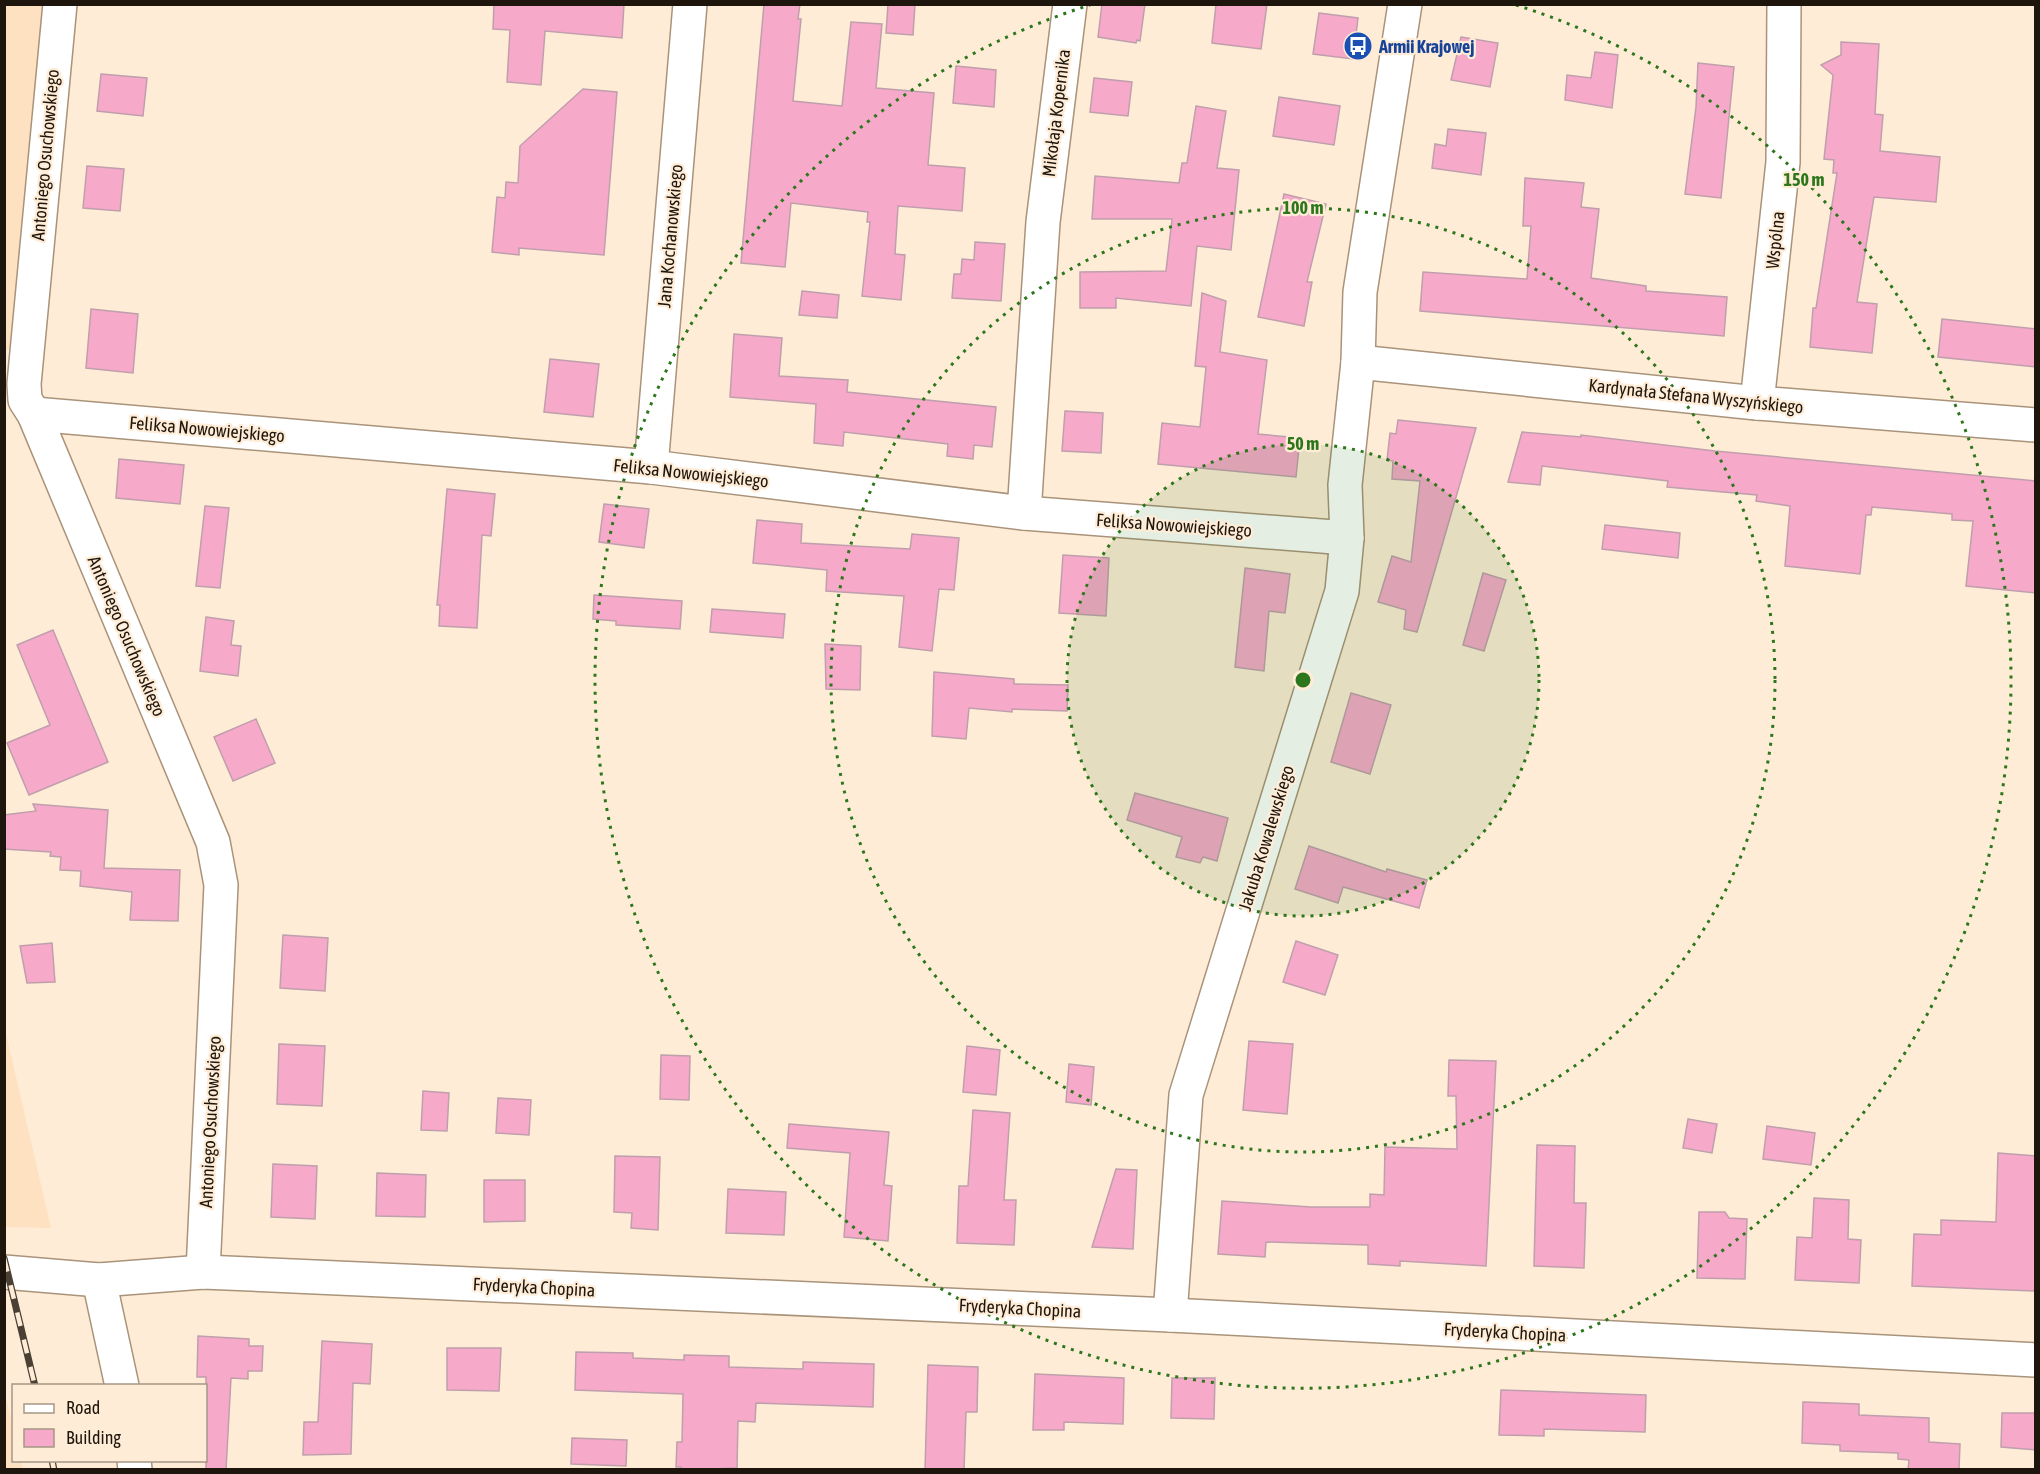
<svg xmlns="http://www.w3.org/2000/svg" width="2040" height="1474" viewBox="0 0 2040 1474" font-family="'Asap Condensed',sans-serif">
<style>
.built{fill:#fee1c1}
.building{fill:#f6a9c9;stroke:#c09fac;stroke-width:1.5}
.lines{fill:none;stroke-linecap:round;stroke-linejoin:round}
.minor-casing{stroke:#a9937a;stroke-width:36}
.minor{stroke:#fff;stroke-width:33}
.rail-casing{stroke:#4b4034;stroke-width:7}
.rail{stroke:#ffecd7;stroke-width:4.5;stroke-dasharray:14;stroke-linecap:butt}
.ring{fill:none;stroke:#2c761b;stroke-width:3;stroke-dasharray:3 6}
.labels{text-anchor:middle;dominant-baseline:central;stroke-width:4.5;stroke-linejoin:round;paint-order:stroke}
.transit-label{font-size:18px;font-weight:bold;fill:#164399;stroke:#ffecd7;text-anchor:start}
.street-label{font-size:18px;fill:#1e160c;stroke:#ffecd7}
.centre{fill:#2c761b;stroke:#ffecd7;stroke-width:3}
.ring-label{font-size:18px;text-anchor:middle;font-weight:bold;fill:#2c761b;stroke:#ffecd7;stroke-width:4.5;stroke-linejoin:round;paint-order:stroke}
</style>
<rect width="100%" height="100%" fill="#ffecd7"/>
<!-- built -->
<g class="built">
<polygon points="5,5 49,5 18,350 5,350"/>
<polygon points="4,1029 5,1029 51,1228 5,1227"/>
<polygon points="4,1388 13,1428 14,1460 21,1461 23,1469 5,1469"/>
</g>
<!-- building -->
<g class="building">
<polygon points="494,4 624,4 622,38 545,31 541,85 507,82 510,30 493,29"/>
<polygon points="764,4 800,4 798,19 801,19 793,101 842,106 851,22 882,24 876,88 934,93 928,165 965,168 962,211 898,206 895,254 905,255 901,300 862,296 870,222 867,222 868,212 791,203 785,267 741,263"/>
<polygon points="888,4 915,4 913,35 886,33"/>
<polygon points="1102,4 1145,4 1140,41 1137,40 1136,43 1098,37"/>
<polygon points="1216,4 1267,4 1261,49 1212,43"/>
<polygon points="1319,13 1358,18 1353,59 1313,54"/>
<polygon points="1461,37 1498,43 1490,87 1451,80"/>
<polygon points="1841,42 1879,44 1875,114 1883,115 1880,151 1940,157 1936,202 1874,197 1857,302 1877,304 1872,353 1810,347 1813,308 1816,308 1837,173 1833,173 1834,160 1824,159 1833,75 1821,65 1841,55"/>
<polygon points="1595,52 1618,55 1612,108 1565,100 1567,75 1591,78"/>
<polygon points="1698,63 1734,67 1721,198 1685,194 1696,107"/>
<polygon points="956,66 996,70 994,107 953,103"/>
<polygon points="101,74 147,78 143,116 97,111"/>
<polygon points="1094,78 1132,82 1128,116 1090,112"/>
<polygon points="583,89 617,92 604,255 519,248 519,255 492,252 497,197 505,198 506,182 518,183 520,146"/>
<polygon points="1279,97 1340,106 1334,145 1273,136"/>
<polygon points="1196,106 1226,111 1217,168 1239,170 1231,250 1197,246 1191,306 1116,298 1116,308 1080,308 1080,272 1166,271 1172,219 1092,219 1095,176 1179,183 1182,163 1187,163"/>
<polygon points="1448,129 1486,133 1481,175 1432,168 1435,144 1446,146"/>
<polygon points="87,166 124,169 120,211 83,208"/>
<polygon points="1525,178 1584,183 1581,207 1599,209 1591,278 1646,286 1646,291 1727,297 1724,336 1420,311 1423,272 1527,279 1531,226 1523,226"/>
<polygon points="1284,194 1326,204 1307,282 1312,282 1304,326 1258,317"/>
<polygon points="975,242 1005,244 1001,301 952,298 954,274 961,274 962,259 974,260"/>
<polygon points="802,291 839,295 837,318 799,315"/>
<polygon points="1202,293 1226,301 1220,352 1267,360 1258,434 1300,438 1296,477 1158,464 1162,423 1200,427 1206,367 1195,366"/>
<polygon points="91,309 138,314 133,373 86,368"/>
<polygon points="1942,319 2036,329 2036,367 1938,357"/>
<polygon points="734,334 782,338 779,376 848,380 847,392 996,407 992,447 974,445 973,459 947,456 948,444 844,432 843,446 814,443 816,404 730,397"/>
<polygon points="550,359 599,364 593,417 544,412"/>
<polygon points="1065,411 1103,413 1101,453 1062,451"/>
<polygon points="1398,420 1476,428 1417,632 1404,629 1406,610 1378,602 1392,556 1411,562 1420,481 1392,479 1393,461 1387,460 1390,433 1396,434"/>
<polygon points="1522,432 1581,437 1581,435 1715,451 2036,481 2036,593 1966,586 1973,521 1952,520 1952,514 1872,507 1871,515 1866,515 1860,574 1785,566 1790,506 1756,501 1757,495 1667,487 1668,481 1542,466 1540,485 1508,482"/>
<polygon points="119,459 184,465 180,504 116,498"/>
<polygon points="447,489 495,494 491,536 482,535 477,628 439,626 440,605 437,605"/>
<polygon points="604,504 649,509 644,548 599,542"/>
<polygon points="205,506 229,508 220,588 196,586"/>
<polygon points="757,520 802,524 801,543 910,549 912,534 959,538 954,590 939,589 932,651 899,647 904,596 826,591 827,570 753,563"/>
<polygon points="1605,525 1680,533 1678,558 1602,549"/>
<polygon points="1063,555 1109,558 1106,616 1059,613"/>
<polygon points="1245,568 1290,574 1285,613 1269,611 1264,671 1235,667"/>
<polygon points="1483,573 1506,580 1484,651 1463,645"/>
<polygon points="594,595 682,601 680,629 616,625 616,621 593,619"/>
<polygon points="712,609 785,614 783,638 710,632"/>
<polygon points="206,617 234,621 231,645 241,646 238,676 200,671"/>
<polygon points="53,630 108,762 29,795 7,743 50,725 17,645"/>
<polygon points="825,644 861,646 860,690 826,689"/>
<polygon points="934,672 1014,679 1014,684 1068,685 1067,711 1012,709 1012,712 969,708 966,739 932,736"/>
<polygon points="1351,693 1391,705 1370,774 1331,762"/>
<polygon points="256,719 275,763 233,781 214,737"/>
<polygon points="1135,793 1228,818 1217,861 1203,857 1200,863 1176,857 1182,837 1127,820"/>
<polygon points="33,804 108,810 104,868 180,870 178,921 130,920 132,892 80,886 81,871 60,870 61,857 50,856 51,852 4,849 4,815 36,811"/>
<polygon points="1309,846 1386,872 1387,869 1427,880 1419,908 1343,887 1338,903 1295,889"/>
<polygon points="283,935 328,938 325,991 280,988"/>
<polygon points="1296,941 1338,955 1325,995 1283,982"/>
<polygon points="52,943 55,982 27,983 20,946"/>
<polygon points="1249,1041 1293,1044 1287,1114 1243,1110"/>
<polygon points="279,1044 325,1046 322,1106 277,1104"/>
<polygon points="967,1046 1000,1050 996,1095 963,1092"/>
<polygon points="661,1055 690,1056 689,1100 660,1099"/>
<polygon points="1449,1060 1496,1061 1486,1266 1400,1261 1400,1266 1368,1264 1368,1245 1266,1242 1265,1257 1218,1254 1222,1201 1311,1207 1370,1207 1370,1194 1384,1195 1385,1147 1457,1149 1456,1096 1448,1096"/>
<polygon points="1069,1064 1094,1067 1091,1105 1066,1102"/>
<polygon points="423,1091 449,1093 447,1131 421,1130"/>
<polygon points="498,1098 531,1100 529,1135 496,1133"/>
<polygon points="973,1110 1010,1113 1004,1200 1016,1200 1014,1245 957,1243 959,1186 968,1186"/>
<polygon points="1688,1119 1717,1124 1712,1153 1683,1148"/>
<polygon points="789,1124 889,1132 884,1185 892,1186 888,1241 844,1237 850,1153 787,1148"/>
<polygon points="1767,1126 1815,1133 1811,1165 1763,1159"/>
<polygon points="1537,1145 1575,1146 1574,1203 1586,1203 1584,1268 1534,1266"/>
<polygon points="1998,1153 2036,1156 2036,1291 1912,1286 1914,1234 1941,1235 1941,1220 1996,1222"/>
<polygon points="615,1156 660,1157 658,1230 631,1228 632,1213 614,1212"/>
<polygon points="273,1164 317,1166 315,1219 271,1217"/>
<polygon points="1116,1169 1137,1170 1133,1249 1092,1247"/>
<polygon points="377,1173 426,1175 425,1217 376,1216"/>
<polygon points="484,1180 525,1180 525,1221 484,1222"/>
<polygon points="728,1189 786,1192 784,1235 726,1233"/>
<polygon points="1814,1198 1849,1200 1848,1239 1861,1240 1859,1283 1795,1280 1797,1237 1812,1238"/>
<polygon points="1699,1212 1725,1212 1729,1218 1747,1219 1745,1279 1697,1278"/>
<polygon points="198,1336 249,1339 249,1346 263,1346 262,1371 248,1371 248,1379 231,1378 226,1470 206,1470 206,1377 197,1377"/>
<polygon points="322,1341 372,1344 370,1384 353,1383 351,1454 303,1455 304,1422 318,1422"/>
<polygon points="447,1348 501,1348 499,1391 447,1390"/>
<polygon points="576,1352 633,1353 633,1358 684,1360 684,1355 729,1356 729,1367 803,1369 803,1362 874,1364 873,1407 756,1403 755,1422 738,1421 737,1468 681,1470 681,1467 676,1467 677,1442 682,1442 683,1394 575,1390"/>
<polygon points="928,1365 978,1367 977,1412 966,1412 964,1470 925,1470"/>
<polygon points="1035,1374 1124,1378 1123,1424 1064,1422 1064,1430 1033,1430"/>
<polygon points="1172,1378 1215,1378 1214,1419 1171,1418"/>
<polygon points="1501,1390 1646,1395 1645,1432 1544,1429 1544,1436 1499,1435"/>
<polygon points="1803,1402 1859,1404 1859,1415 1929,1418 1929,1442 1960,1444 1959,1470 1908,1470 1909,1460 1898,1459 1898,1453 1840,1451 1840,1445 1802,1443"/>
<polygon points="2002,1413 2036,1413 2036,1450 2001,1447"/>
<polygon points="572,1438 627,1440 626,1466 571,1464"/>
</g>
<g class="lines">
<!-- minor casing -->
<g class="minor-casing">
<g id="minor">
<polyline points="60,4 24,384 25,400 34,414 213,842 221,885 203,1272"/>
<polyline points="1358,362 1757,403 2036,425"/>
<polyline points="1757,403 1783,162 1784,4"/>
<polyline points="34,414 651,467 1024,513 1347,538"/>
<polyline points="651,467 690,4"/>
<polyline points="1024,513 1043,222 1070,4"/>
<polyline points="4,1272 99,1280 203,1272 1170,1315 2036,1360"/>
<polyline points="99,1280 122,1386"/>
<polyline points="1170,1315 1186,1095 1342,591 1347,538 1345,485 1358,362 1360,292 1405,4"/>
<polyline points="134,1460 135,1470"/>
</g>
</g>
<!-- minor -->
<use href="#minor" class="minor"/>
<!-- rail casing -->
<g class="rail-casing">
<g id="rail">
<polyline points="4,1258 35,1386"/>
<polyline points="52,1460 54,1470"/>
</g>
</g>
<!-- rail -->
<use href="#rail" class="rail"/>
</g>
<!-- distance rings -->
<circle cx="1303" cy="680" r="236" fill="#2c761b" fill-opacity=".12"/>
<g class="ring">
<circle cx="1303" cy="680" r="236"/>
<circle cx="1303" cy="680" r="472"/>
<path d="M1516 5A708 708 0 1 1 1090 5"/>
</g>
<!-- icons -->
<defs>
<g id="bus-disc" transform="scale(1.5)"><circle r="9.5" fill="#1a4fb4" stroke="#ffecd7"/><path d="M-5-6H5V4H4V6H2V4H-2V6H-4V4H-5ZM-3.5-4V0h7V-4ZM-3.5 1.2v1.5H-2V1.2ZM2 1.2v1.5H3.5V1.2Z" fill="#fff"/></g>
</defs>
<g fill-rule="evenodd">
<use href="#bus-disc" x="1358" y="46"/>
</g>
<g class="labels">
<!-- transit labels -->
<g class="transit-label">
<text x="1379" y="46">Armii Krajowej</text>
</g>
<!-- street labels -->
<g class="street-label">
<text transform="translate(1056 113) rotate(-83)">Mikołaja Kopernika</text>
<text transform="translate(45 155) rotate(-85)">Antoniego Osuchowskiego</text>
<text transform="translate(670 236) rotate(-85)">Jana Kochanowskiego</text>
<text transform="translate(1775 240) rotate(-84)">Wspólna</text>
<text transform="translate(1696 396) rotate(6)">Kardynała Stefana Wyszyńskiego</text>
<text transform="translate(207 429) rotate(5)">Feliksa Nowowiejskiego</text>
<text transform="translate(691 473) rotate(6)">Feliksa Nowowiejskiego</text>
<text transform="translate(1174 525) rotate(4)">Feliksa Nowowiejskiego</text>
<text transform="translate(127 636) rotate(67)">Antoniego Osuchowskiego</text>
<text transform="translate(1266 838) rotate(-73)">Jakuba Kowalewskiego</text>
<text transform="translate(210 1122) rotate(-87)">Antoniego Osuchowskiego</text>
<text transform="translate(534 1287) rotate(3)">Fryderyka Chopina</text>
<text transform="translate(1020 1308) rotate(3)">Fryderyka Chopina</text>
<text transform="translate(1505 1332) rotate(3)">Fryderyka Chopina</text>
</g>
</g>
<circle cx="1303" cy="680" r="9" class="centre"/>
<g class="ring-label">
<text x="1804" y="186">150 m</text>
<text x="1303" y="214">100 m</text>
<text x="1303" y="450">50 m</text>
</g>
<!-- border -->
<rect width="2040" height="1474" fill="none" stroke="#1e160c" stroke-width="12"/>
<!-- legend -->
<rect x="12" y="1384" width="195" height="78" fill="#ffecd7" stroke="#a59686" stroke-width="1.5"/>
<rect x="24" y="1404" width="30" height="9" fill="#ffffff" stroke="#a59686" stroke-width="1.5"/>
<text x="66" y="1414" font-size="18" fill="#1e160c">Road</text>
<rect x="24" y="1429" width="30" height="18" fill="#f6a9c9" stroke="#a59686" stroke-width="1.5"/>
<text x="66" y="1444" font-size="18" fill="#1e160c">Building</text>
</svg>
